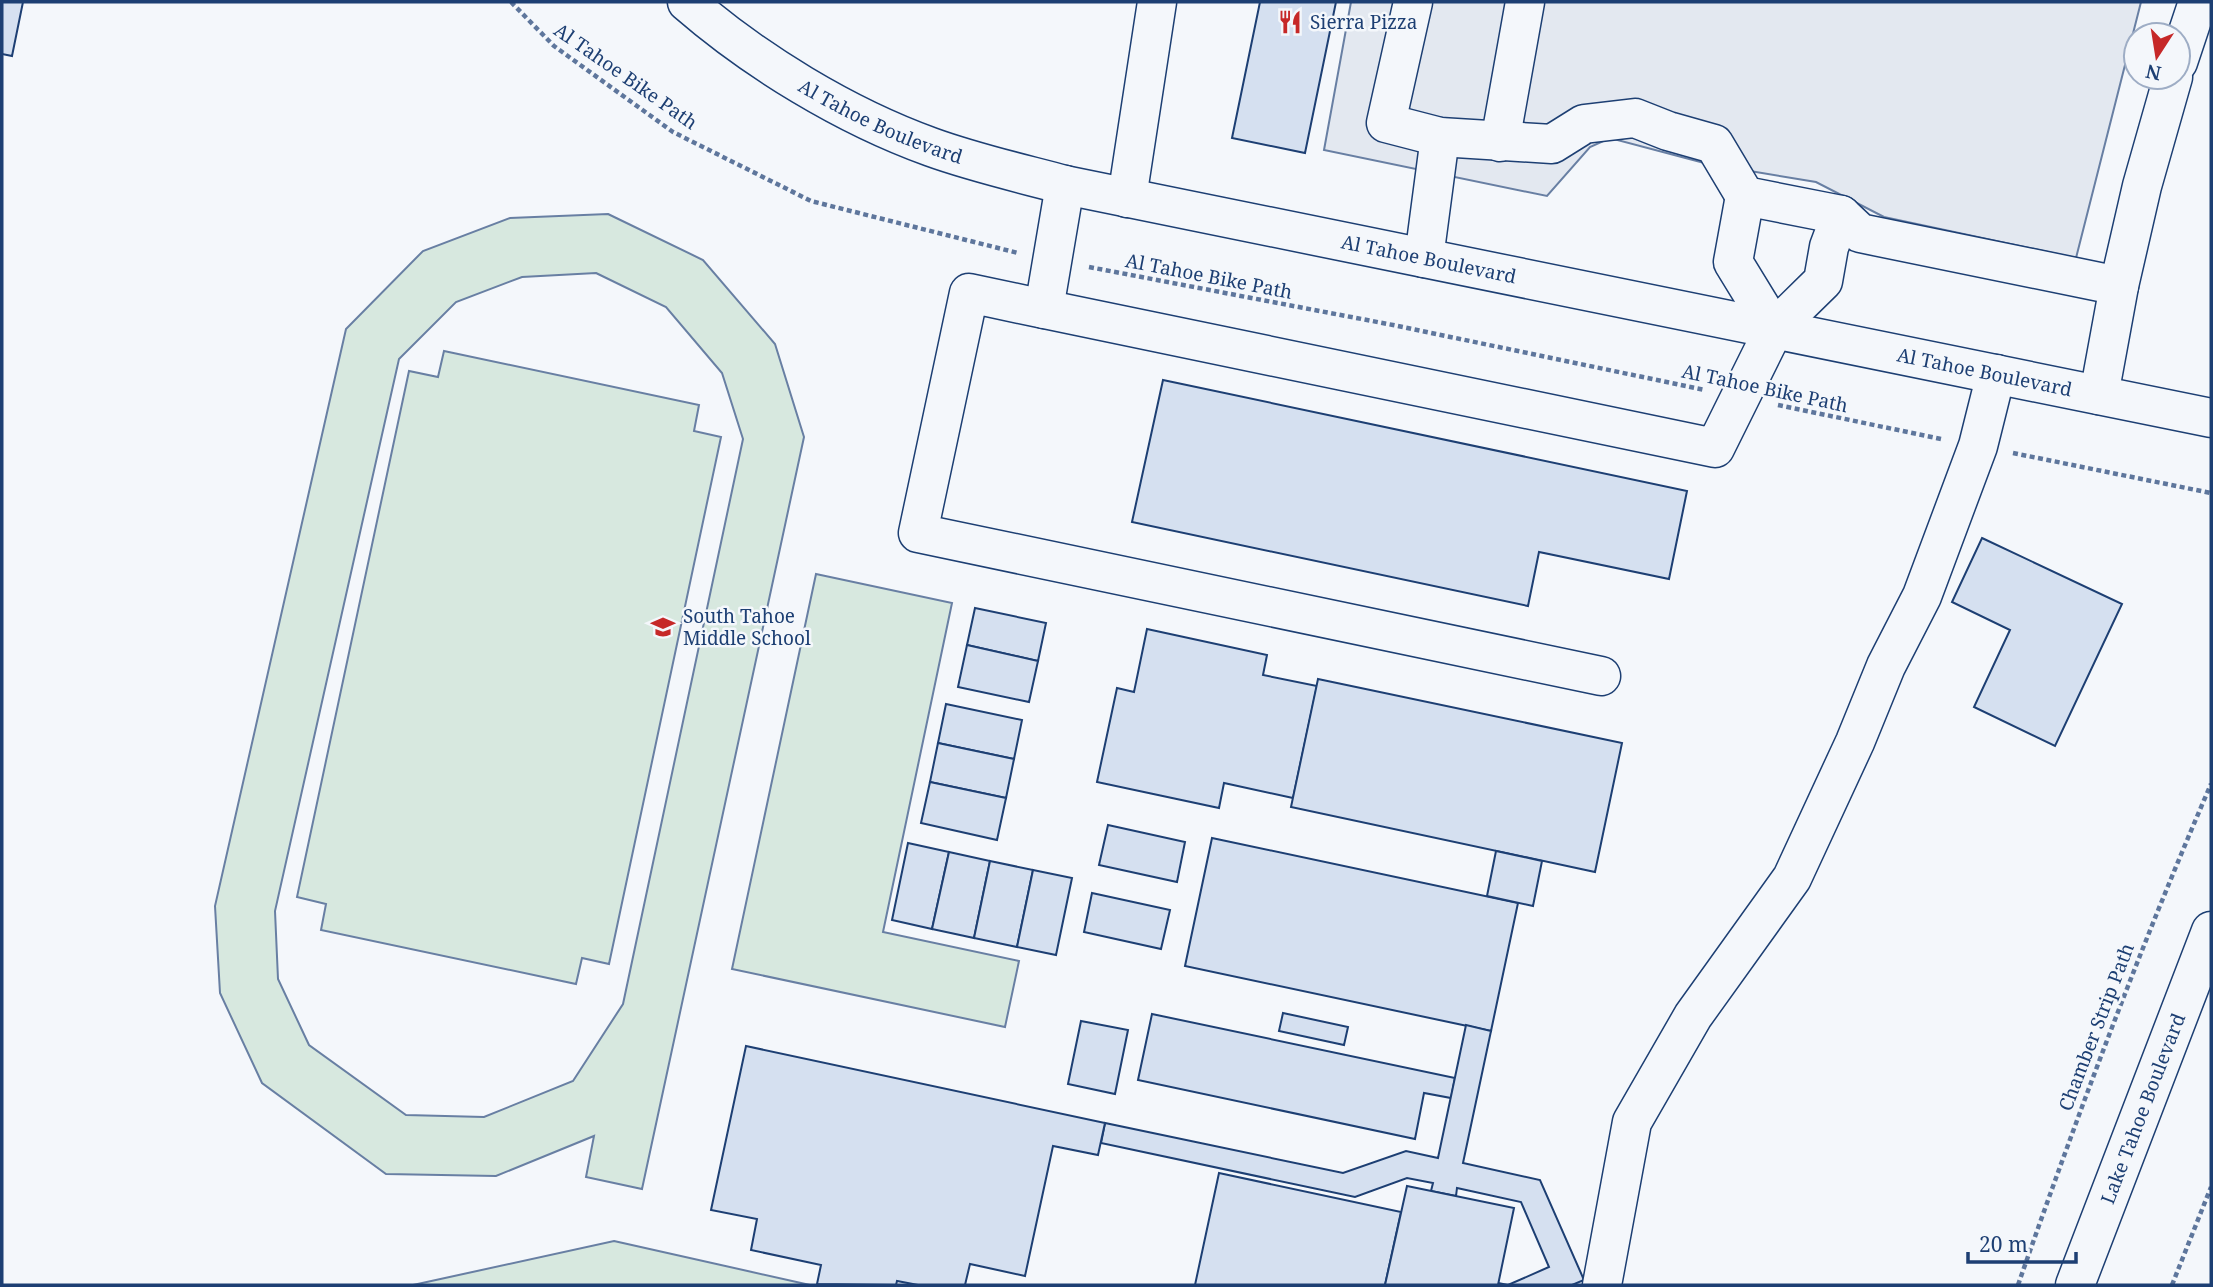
<svg xmlns="http://www.w3.org/2000/svg" width="2213" height="1287" viewBox="0 0 2213 1287" font-family="'Noto Serif',serif">
<style>
.green{fill:#d7e8df;stroke:#687fa3;stroke-width:2;fill-rule:evenodd}
.parking{fill:#e3e8f0;stroke:#687fa3;stroke-width:2}
.building{fill:#d5e0f0;stroke:#1d3f73;stroke-width:2}
.lines{fill:none;stroke-linecap:round;stroke-linejoin:round}
.minor-casing{stroke:#1d3f73;stroke-width:41}
.major-casing{stroke:#1d3f73;stroke-width:41}
.highway-casing{stroke:#1d3f73;stroke-width:41}
.path{stroke:#5e769c;stroke-width:4.5;stroke-dasharray:5 3.5;stroke-linecap:butt}
.minor{stroke:#f4f7fb;stroke-width:38}
.major{stroke:#f4f7fb;stroke-width:38}
.highway{stroke:#f4f7fb;stroke-width:38}
.labels{text-anchor:middle;dominant-baseline:central;stroke-width:5;stroke-linejoin:round;paint-order:stroke}
.poi-label{font-size:19px;fill:#1d3f73;stroke:#f4f7fb;text-anchor:start}
.street-label{font-size:19px;fill:#1d3f73;stroke:#f4f7fb}
</style>
<rect width="100%" height="100%" fill="#f4f7fb"/>
<!-- green -->
<g class="green">
<path d="M608 214 703 260 775 344 804 437 642 1189 586 1177 594 1136 496 1176 386 1174 262 1083 220 993 215 906 346 329 423 251 510 218ZM596 273 666 307 722 373 743 439 623 1004 573 1081 484 1117 406 1115 309 1045 278 979 275 911 399 359 456 302 522 277Z"/>
<polygon points="444,351 699,405 694,431 721,437 609,964 582,958 576,984 321,930 326,904 297,897 409,371 438,377"/>
<polygon points="816,574 952,603 883,932 1019,961 1005,1027 732,969"/>
<polygon points="614,1241 810,1285 413,1285"/>
</g>
<!-- parking -->
<polygon class="parking" points="1351,2 2141,2 2076,258 1884,217 1816,182 1708,164 1610,138 1590,147 1547,196 1324,150"/>
<!-- building -->
<g class="building">
<polygon points="2,2 23,2 12,56 2,54"/>
<polygon points="1260,2 1336,2 1305,153 1232,138"/>
<polygon points="1163,380 1687,491 1669,579 1539,552 1528,606 1132,522"/>
<polygon points="1982,538 2122,604 2055,746 1974,707 2010,630 1952,602"/>
<polygon points="975,608 1046,623 1038,661 967,645"/>
<polygon points="1147,629 1267,655 1263,675 1317,686 1293,798 1224,783 1219,808 1097,782 1117,688 1134,692"/>
<polygon points="967,645 1038,661 1029,702 958,687"/>
<polygon points="1318,679 1622,743 1595,872 1291,807"/>
<polygon points="946,704 1022,720 1014,759 938,743"/>
<polygon points="938,743 1014,759 1006,798 930,782"/>
<polygon points="930,782 1006,798 997,840 921,823"/>
<polygon points="1108,825 1185,842 1177,882 1099,865"/>
<polygon points="1212,838 1518,903 1491,1031 1185,966"/>
<polygon points="908,843 949,852 932,929 892,920"/>
<polygon points="1496,851 1542,861 1533,906 1487,896"/>
<polygon points="949,852 990,861 974,938 932,929"/>
<polygon points="990,861 1033,870 1017,947 974,938"/>
<polygon points="1033,870 1072,878 1056,955 1017,947"/>
<polygon points="1092,893 1170,910 1161,949 1084,932"/>
<polygon points="1283,1013 1348,1027 1344,1045 1279,1031"/>
<polygon points="1152,1014 1455,1078 1451,1098 1424,1093 1415,1139 1138,1080"/>
<polygon points="1081,1021 1128,1030 1115,1094 1068,1084"/>
<polygon points="1466,1025 1491,1031 1463,1163 1540,1180 1584,1280 1572,1285 1498,1285 1498,1283 1508,1285 1549,1267 1521,1202 1457,1188 1456,1196 1431,1191 1433,1183 1407,1178 1355,1197 1101,1143 1105,1123 1343,1173 1406,1151 1438,1158"/>
<polygon points="746,1046 1105,1123 1098,1155 1053,1146 1025,1276 970,1264 965,1285 918,1285 897,1281 896,1285 817,1284 821,1265 751,1250 757,1219 711,1210"/>
<polygon points="1219,1173 1401,1212 1385,1285 1195,1285"/>
<polygon points="1407,1186 1514,1208 1498,1285 1385,1285"/>
</g>
<g class="lines">
<!-- minor casing -->
<g class="minor-casing">
<g id="minor">
<polyline points="1413,2 1386,123 1440,137 1552,144 1584,124 1635,118 1668,131 1714,144 1745,196 1841,215 1860,233 2119,286"/>
<polyline points="2178,62 2198,2"/>
<polyline points="1500,142 1525,2"/>
<polyline points="1065,185 1044,309 1715,448 1774,329 1823,281 1829,247 1841,215"/>
<polyline points="1745,196 1733,262 1774,329"/>
<polyline points="1127,198 1157,2"/>
<polyline points="1424,258 1440,137"/>
<polyline points="1044,309 969,293 918,533 1601,676"/>
<polyline points="2099,395 2119,286 2142,186 2173,77"/>
<polyline points="1602,1285 1632,1122 1693,1016 1792,878 1855,742 1886,666 1922,596 1978,446 1996,374"/>
</g>
</g>
<!-- major casing -->
<g class="major-casing">
<g id="major">
<path id="s1" d="M687 2C755 61 845 116 931 147 975 163 1020 173 1065 185L2211 418"/>
</g>
</g>
<!-- highway casing -->
<g class="highway-casing">
<g id="highway">
<path id="s2" d="M2075 1285 2211 931"/>
</g>
</g>
<!-- path -->
<g class="path">
<polyline points="511,2 554,46 673,132 811,201 1018,253"/>
<polyline points="1089,267 1393,325 1705,390"/>
<polyline points="1778,405 1941,439"/>
<polyline points="2013,453 2211,493"/>
<path d="M2018 1285C2077 1116 2140 948 2211 784"/>
<polyline points="2172,1285 2211,1187"/>
</g>
<!-- minor -->
<use href="#minor" class="minor"/>
<!-- major -->
<use href="#major" class="major"/>
<!-- highway -->
<use href="#highway" class="highway"/>
</g>
<!-- icons -->
<defs>
<g id="restaurant-bare" transform="scale(1.89)"><path d="M-5-6h1v4h1v-4h1v4h1v-4h1v5L-1.5 .5V6h-2V.5L-5-1ZM5-6V6H3V1.5H1.5Q1.5-4 5-6Z" fill="#c62828" stroke="#f4f7fb" stroke-width="2.5" paint-order="stroke"/></g>
<g id="school-bare" transform="scale(1.89)"><path d="M0-5L7-2L0 1L-7-2ZM-4 1L0 2.5L4 1V4Q0 6-4 4Z" fill="#c62828" stroke="#f4f7fb" stroke-width="2.5" paint-order="stroke"/></g>
</defs>
<g fill-rule="evenodd">
<use href="#restaurant-bare" x="1290" y="22"/>
<use href="#school-bare" x="663" y="627"/>
</g>
<g class="labels">
<!-- poi labels -->
<g class="poi-label">
<text x="1310" y="22">Sierra Pizza</text>
<text x="683" y="616">South Tahoe<tspan x="683" dy="22">Middle School</tspan></text>
</g>
<!-- street labels -->
<g class="street-label">
<text transform="translate(626 76) rotate(35)">Al Tahoe Bike Path</text>
<text stroke="none"><textPath href="#s1" startOffset="229">Al Tahoe Boulevard</textPath></text>
<text stroke="none"><textPath href="#s1" startOffset="796">Al Tahoe Boulevard</textPath></text>
<text transform="translate(1209 276) rotate(11)">Al Tahoe Bike Path</text>
<text stroke="none"><textPath href="#s1" startOffset="1363">Al Tahoe Boulevard</textPath></text>
<text transform="translate(1765 388) rotate(12)">Al Tahoe Bike Path</text>
<text transform="translate(2096 1027) rotate(-69)">Chamber Strip Path</text>
<text stroke="none"><textPath href="#s2" startOffset="189">Lake Tahoe Boulevard</textPath></text>
</g>
</g>
<!-- border -->
<rect width="2213" height="1287" fill="none" stroke="#1d3f73" stroke-width="7"/>
<!-- north arrow -->
<g transform="translate(2157 56) rotate(192)"><circle r="33" fill="#f4f7fb" stroke="#9eadc5" stroke-width="2"/>
<path d="M0-5L12 26L0 18L-12 26Z" fill="#c62828"/>
<text y="-10" font-size="19" font-weight="bold" text-anchor="middle" fill="#1d3f73">N</text>
</g>
<!-- scale -->
<path d="M1968 1252v10h108v-10" fill="none" stroke="#1d3f73" stroke-width="3.5"/>
<text x="1979" y="1252" font-size="21" fill="#1d3f73" stroke="#f4f7fb" stroke-width="5" paint-order="stroke">20 m</text>
</svg>
